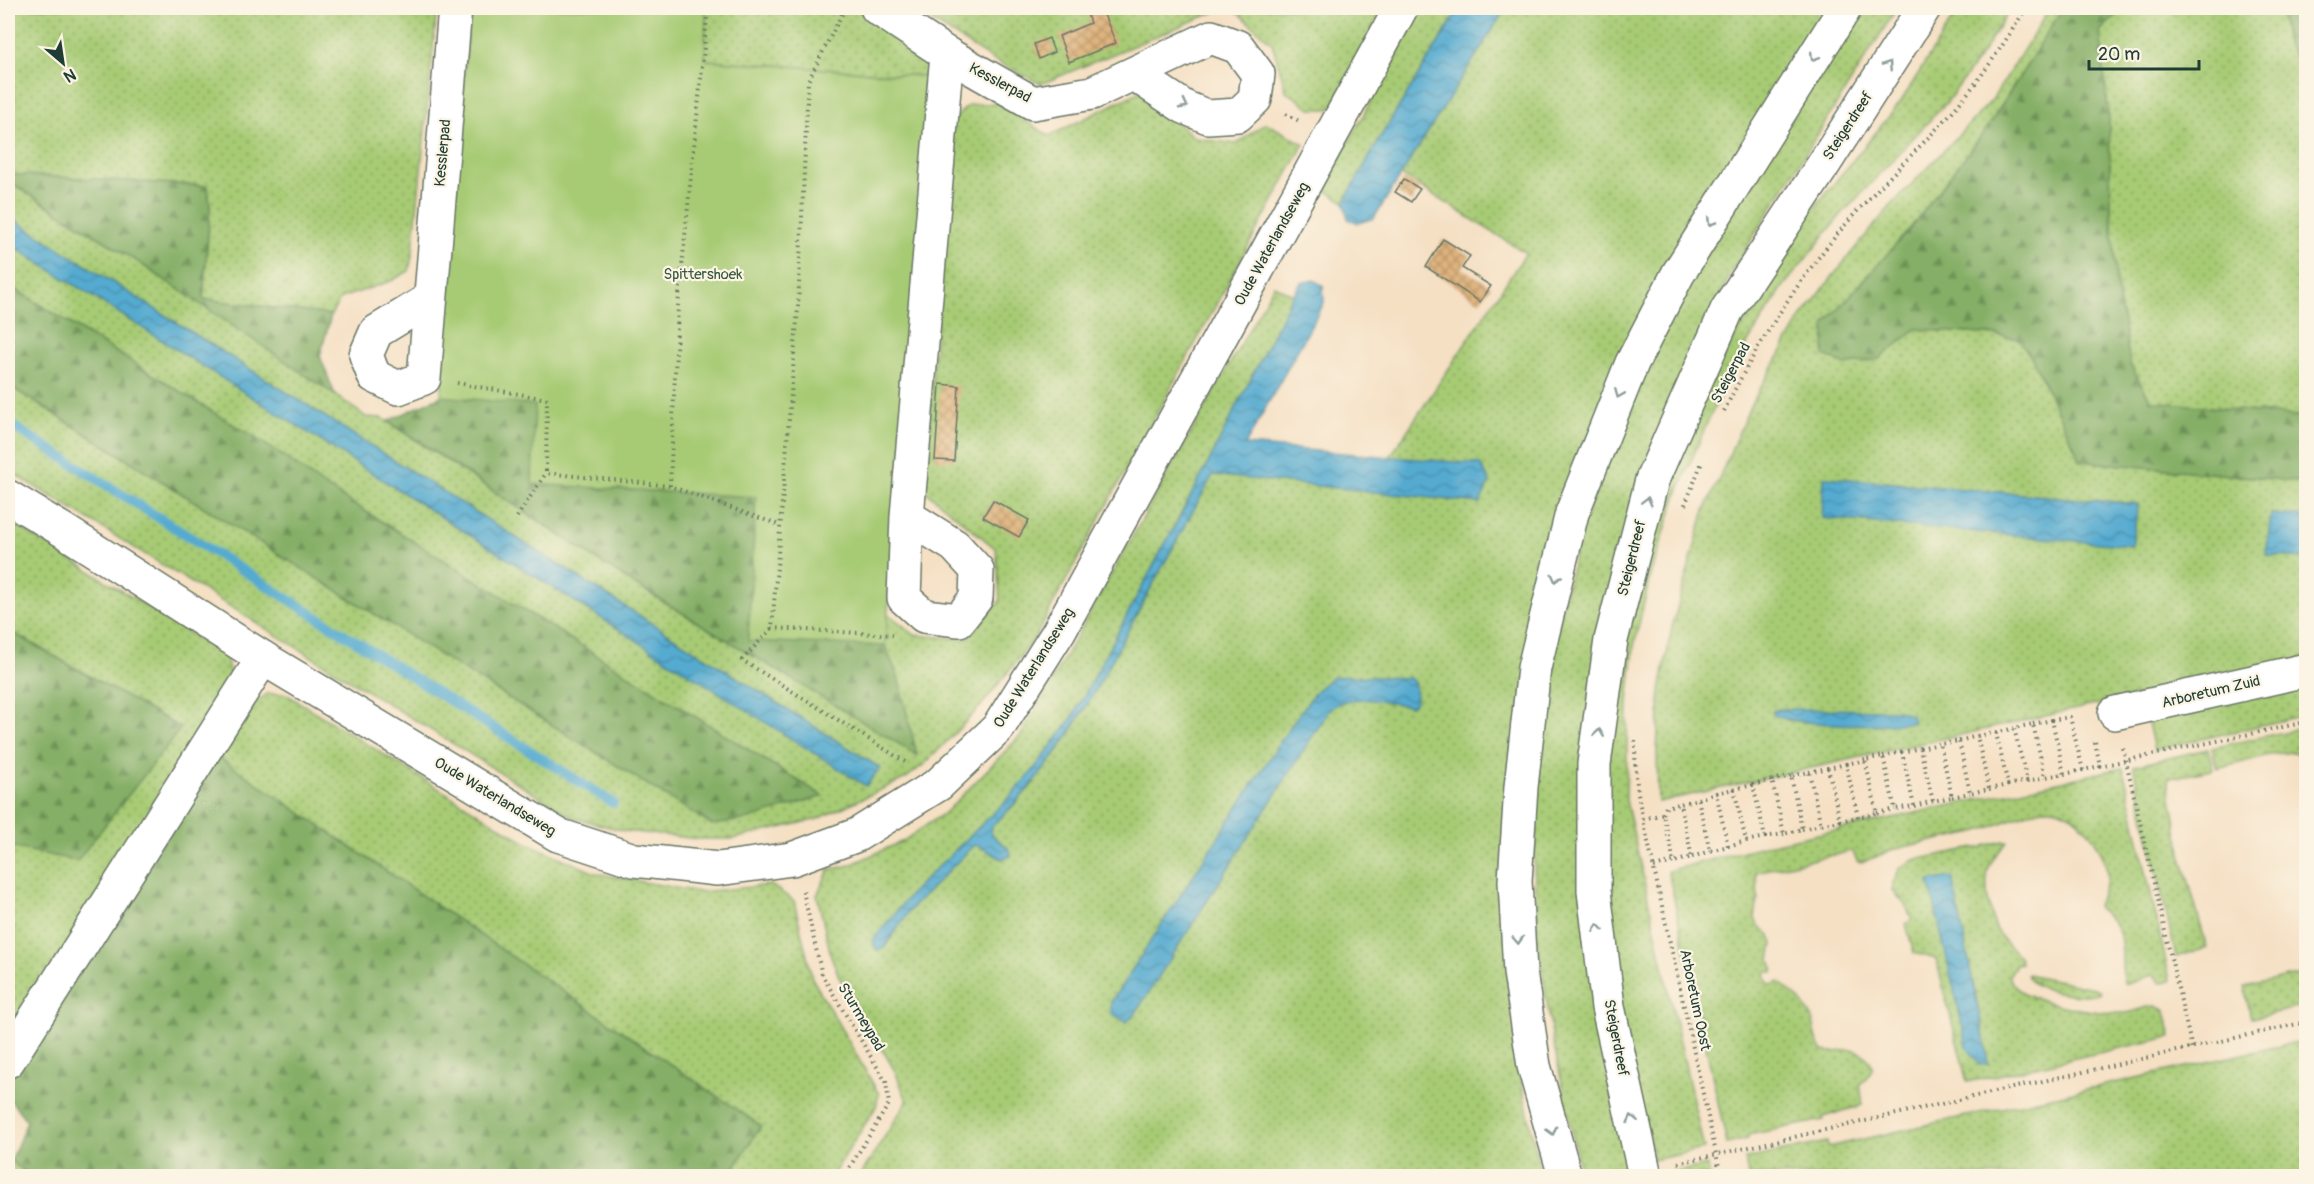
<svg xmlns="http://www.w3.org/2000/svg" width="2314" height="1184" viewBox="0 0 2314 1184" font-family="Pangolin,sans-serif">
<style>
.grass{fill:url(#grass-dots);stroke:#638454;stroke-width:1.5;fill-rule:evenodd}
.forest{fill:url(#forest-firs);stroke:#52764d;stroke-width:1.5}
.garden{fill:#a7cb74;stroke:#638454;stroke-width:1.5}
.water{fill:url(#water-waves);stroke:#3a7482;stroke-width:1.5}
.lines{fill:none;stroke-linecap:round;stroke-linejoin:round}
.stream{stroke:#54aad0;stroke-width:10}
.building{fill:url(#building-cross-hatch)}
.minor-casing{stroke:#6a7666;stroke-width:36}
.major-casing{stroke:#6a7666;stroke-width:36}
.path{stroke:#6a7666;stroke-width:4;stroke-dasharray:1.5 4.5;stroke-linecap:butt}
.minor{stroke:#fff;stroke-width:33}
.major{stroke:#fff;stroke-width:33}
.oneway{stroke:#8f9e9a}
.labels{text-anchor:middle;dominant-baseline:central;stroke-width:4.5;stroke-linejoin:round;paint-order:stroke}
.street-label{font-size:15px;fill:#1f3d34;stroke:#fcf5e5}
.park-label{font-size:15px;fill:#3a5941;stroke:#fcf5e5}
</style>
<defs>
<pattern id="grass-dots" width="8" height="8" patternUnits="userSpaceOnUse" patternTransform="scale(1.5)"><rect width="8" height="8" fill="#a7cb74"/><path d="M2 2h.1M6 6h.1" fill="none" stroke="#87a660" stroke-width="1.8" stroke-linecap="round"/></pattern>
<pattern id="forest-firs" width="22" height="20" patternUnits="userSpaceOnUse" patternTransform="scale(1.5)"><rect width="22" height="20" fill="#85af66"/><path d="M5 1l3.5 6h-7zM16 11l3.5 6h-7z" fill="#6c9055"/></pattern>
<pattern id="water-waves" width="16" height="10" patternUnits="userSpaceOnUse" patternTransform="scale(1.5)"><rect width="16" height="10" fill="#54aad0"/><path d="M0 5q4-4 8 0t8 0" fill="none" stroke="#458caa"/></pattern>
<pattern id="building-cross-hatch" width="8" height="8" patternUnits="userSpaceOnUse" patternTransform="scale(1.5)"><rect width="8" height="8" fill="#e0b47e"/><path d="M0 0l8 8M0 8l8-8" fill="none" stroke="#b59468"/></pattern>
</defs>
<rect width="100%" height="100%" fill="#fcf5e5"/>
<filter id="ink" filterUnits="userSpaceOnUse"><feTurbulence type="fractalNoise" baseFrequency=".0167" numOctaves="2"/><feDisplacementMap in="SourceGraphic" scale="12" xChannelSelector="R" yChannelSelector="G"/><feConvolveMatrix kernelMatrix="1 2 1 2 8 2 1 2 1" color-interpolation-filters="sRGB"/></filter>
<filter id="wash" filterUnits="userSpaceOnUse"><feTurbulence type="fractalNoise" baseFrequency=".008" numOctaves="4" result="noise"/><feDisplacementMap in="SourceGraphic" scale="24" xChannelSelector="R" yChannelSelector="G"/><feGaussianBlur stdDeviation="1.35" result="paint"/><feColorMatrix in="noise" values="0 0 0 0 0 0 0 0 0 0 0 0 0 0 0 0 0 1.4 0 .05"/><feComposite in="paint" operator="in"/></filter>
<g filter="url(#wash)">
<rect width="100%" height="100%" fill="#f5e0c4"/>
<!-- grass -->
<g class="grass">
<polygon points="8,8 437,8 413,251 409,271 391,281 341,298 331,315 203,299 210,208 208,186 8,174"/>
<polygon points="706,8 856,8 924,53 934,77 705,60"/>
<polygon points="912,8 1224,8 1041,84 993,60"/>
<polygon points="1233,8 1383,8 1331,109 1312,109 1286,91 1272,43"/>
<polygon points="1422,8 1460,8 1384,131 1344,202 1323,189"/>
<path d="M1506 8H1836L1650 306 1546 569 1516 1056 1541 1176H1025V1175L1007 1176H860L907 1101 895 1071 839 977 831 956 817 895 829 870 850 865 903 841 947 811 1021 735 1274 285 1293 295 1204 471 1072 718 1032 772 1010 797 914 890 884 948 910 910 973 846 977 845 1002 859 1008 848 991 834 992 826C1055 770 1088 705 1127 632 1156 579 1184 527 1213 475L1480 503V464L1389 458 1526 253 1400 174Z"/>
<polygon points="1860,8 1897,8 1730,274 1675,398 1581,755 1635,1176 1581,1176 1553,1041 1537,938 1534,863 1538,755 1553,648 1579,535 1647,356 1718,235"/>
<polygon points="1959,8 2011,8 1979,58 1947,102 1840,216 1783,287 1740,355 1710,416 1676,497 1651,572 1634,646 1628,702 1626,800 1704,1149 1653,1160 1619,1006 1601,787 1620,637 1670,467 1721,360 1809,214 1900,103"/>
<path d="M2050 8H2063L1988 127 1909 230 1825 324 1879 359 1916 329 1996 335 2019 339 2032 358 2081 461 2306 482V517L2271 514 2267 555 2306 558V658L1658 802 1657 751 1660 691 1672 627 1704 513 1751 404 1803 315 1851 253 1888 209 1992 100ZM1824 477 2137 504 2132 545 1823 518ZM1786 720 1913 721 1879 725Z"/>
<polygon points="2124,8 2293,8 2281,14 2286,42 2306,75 2306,417 2151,401 2130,364 2116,280 2111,210 2109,122 2100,31"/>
<polygon points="1141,91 1195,138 1236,144 1266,123 1304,144 1034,639 981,706 926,763 906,778 818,819 733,839 699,839 625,831 574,818 8,470 8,385 712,825 823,796 326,487 276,451 8,285 8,242 880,768 8,216 8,181 135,260 328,389 366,417 382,418 631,582 916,754 898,677 885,646 887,613 915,635 967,639 1000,601 996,549 924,490 952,120 969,105 998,103 1049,136"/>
<polygon points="8,520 226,656 232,682 8,1039 8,842 12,847 181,728 8,630"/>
<polygon points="2304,683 2306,694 2306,715 2154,750 2147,718"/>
<polygon points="267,694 286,694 525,842 595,873 699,892 771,885 794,901 812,978 879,1094 876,1107 832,1176 729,1176 761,1126 217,756 251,706"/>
<polygon points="2306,727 2306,784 2300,757 2294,752 2273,754 2217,769 2212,748"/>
<polygon points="2208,749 2213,770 2170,778 2168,781 2182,857 2207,948 2176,957 2133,766"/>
<path d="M2123 768 2170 980 2160 983 2154 975C2143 976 2134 985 2124 983 2118 954 2131 929 2099 910L2097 906C2099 897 2106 889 2107 880 2110 853 2077 806 2048 808 2026 811 2003 824 1982 830 1954 838 1925 841 1896 849 1883 852 1872 861 1858 862L1852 851 1756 872 1758 898 1755 918 1758 925 1770 935 1773 943 1770 960 1774 971 1773 972H1765L1767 982 1772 985 1779 982C1791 992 1807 1004 1812 1019 1817 1031 1813 1037 1823 1051 1846 1057 1854 1037 1873 1066 1871 1074 1865 1078 1860 1085L1863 1105 1823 1117 1824 1120 1748 1135V1139L1727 1144 1668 871 1767 845Z"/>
<path d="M2003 841H2007C2002 849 1994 856 1990 865 1982 886 1990 925 2005 942 2012 950 2020 952 2021 964L2016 965 2010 974C2007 1003 2102 1014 2124 1013 2134 1013 2147 1005 2156 1006 2159 1007 2162 1009 2165 1010L2171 1037 1967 1082 1936 959 1914 953 1906 924 1912 919 1906 906 1893 890V883L1900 868 1914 860 1974 848H1982L1984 846ZM1952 877 1985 1043 1988 1063 1930 881Z"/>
<polygon points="2306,973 2306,1006 2251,1018 2244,987"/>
<path d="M2027 974 2094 988 2100 990 2101 993C2087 999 2031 992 2027 974Z"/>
<polygon points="2306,1040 2306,1176 1748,1176 1745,1159 1827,1142 1828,1147"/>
<polygon points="11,1161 31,1176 8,1176 8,1166"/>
<polygon points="1707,1165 1710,1176 1657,1176"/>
</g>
<!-- forest -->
<g class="forest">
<polygon points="2063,8 2124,8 2100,31 2109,122 2111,210 2116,280 2130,364 2151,401 2306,417 2306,482 2081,461 2032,358 2019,339 1996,335 1916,329 1879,359 1845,365 1824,355 1825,324 1909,230 1988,127"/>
<polygon points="2293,8 2306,8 2306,75 2286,42 2281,14"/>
<polygon points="8,174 208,186 210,208 203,299 331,315 320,356 335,395 135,260 8,181"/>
<polygon points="8,285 276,451 326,487 823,796 749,819 712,825 8,385"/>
<polygon points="441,396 535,404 533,484 756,497 748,641 885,646 898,677 917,755 631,582 388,421"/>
<polygon points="8,630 181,728 77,861 12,847 8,842"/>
<polygon points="217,756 761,1126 729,1176 31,1176 11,1161 27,1121 8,1097 10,1079"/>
</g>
<!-- garden -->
<polygon class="garden" points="469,8 706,8 705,60 934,77 885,646 748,641 756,497 532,484 535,405 441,396"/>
<!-- water -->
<g class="water">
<polygon points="1460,8 1506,8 1374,218 1359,223 1348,219 1344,202 1384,131"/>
<polygon points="8,216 880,768 866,786 8,243"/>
<path d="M1314 280 1323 286 1324 303 1245 445 1480 464 1490 481 1480 503 1213 475C1183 528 1154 582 1125 636 1086 709 1054 769 992 826L991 834 1008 848 1011 856 1002 859 978 845 973 846 910 910 884 948 876 950 873 940 914 890 1010 797 1032 772 1072 718 1204 471 1293 295 1301 283Z"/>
<polygon points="1824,477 2138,504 2132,546 1822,518"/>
<polygon points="2271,514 2306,517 2306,558 2266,555"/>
<path d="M1346 676 1410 678 1415 684 1416 702 1411 706C1385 703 1351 691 1330 709L1135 1014 1126 1022 1111 1013V1002L1292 724 1316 691 1331 678Z"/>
<path d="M1783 709 1898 710 1911 715 1913 722C1892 726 1785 727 1772 713L1774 710Z"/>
<polygon points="1952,877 1985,1043 1988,1064 1980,1065 1967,1046 1929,881"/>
</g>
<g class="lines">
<!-- stream -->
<polyline class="stream" points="8,423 613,803"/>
</g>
<g id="blocks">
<!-- building -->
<g class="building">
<polygon points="1094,8 1101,8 1116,43 1069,62 1059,36 1090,23 1086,11"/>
<polygon points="1049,38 1054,52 1039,59 1034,44"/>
<polygon points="1404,179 1420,189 1411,202 1395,192"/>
<polygon points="1443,239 1470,256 1462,268 1491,286 1480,302 1426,267"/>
<polygon points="940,384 959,386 954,461 935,460"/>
<polygon points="993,500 1029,520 1019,537 983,517"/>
</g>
</g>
</g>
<g filter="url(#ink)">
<use href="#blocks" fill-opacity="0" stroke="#6a7666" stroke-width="1.5"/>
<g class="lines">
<!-- minor casing -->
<g class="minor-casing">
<g id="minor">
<polyline points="877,8 947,54 1033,103 1092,93 1211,37 1238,47 1258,74 1255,99 1238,115 1208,117 1184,107 1134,74"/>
<polyline points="430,299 376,332 366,355 374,376 398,388 424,378 455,8"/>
<polyline points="8,497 66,532 263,658 558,835 634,860 718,869 792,859 857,835 939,784 998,728 1059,631 1401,8"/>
<polyline points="907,516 955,546 977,570 976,598 959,620 924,616 904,598 907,516 947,54"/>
<polyline points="2115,713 2306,670"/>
<polyline points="8,1061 263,658"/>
</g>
</g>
<!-- major casing -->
<g class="major-casing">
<g id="major">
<polyline points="1565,1176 1534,1066 1520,972 1515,881 1521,787 1534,668 1572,513 1632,363 1678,274 1845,8"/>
<polyline points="1645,1176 1608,1007 1594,891 1594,764 1611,640 1652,480 1727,310 1822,167 1924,8"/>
</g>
</g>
<!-- path -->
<g class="path">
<polyline points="842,14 808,81 798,308 772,628 742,660 907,763"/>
<polyline points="1286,114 1301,122"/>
<polyline points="457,383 547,399 546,473 670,486 779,525"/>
<path d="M1724 411C1758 342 1801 275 1852 217 1884 181 1920 148 1952 112 1980 80 2004 44 2026 8"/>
<polyline points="670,486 678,306 708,8"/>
<polyline points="1685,505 1702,462"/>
<polyline points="517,517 546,473"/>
<polyline points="772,628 893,635"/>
<polyline points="2033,724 2052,720"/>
<polyline points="1996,733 2014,728"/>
<path d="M1635 740C1635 772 1637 797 1645 828L1721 1176"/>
<polyline points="1959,741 1977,736"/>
<polyline points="2095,742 2100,766 2306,722"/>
<polyline points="1920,748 1940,744"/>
<polyline points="2123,748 2192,1049"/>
<polyline points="1883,756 1902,752"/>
<polyline points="1846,764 1865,760"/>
<polyline points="1809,772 1828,768"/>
<polyline points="2064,774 2083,770"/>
<polyline points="1772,780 1791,776"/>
<polyline points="2027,781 2045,777"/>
<polyline points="1734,789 1753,785"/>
<polyline points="1989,789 2008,785"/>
<polyline points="1952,797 1970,793"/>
<polyline points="1698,799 1716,793"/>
<polyline points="1914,806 1933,801"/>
<polyline points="1877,813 1895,809"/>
<polyline points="1663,814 1666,807 1680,804"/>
<polyline points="1643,819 1663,814 1674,862 1692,857 1680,804 1698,799 1710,851 1728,846 1716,793 1734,789 1746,841 1765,837 1753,785 1772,780 1784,834 1802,829 1791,776 1809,772 1821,825 1840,821 1828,768 1846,764 1858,817 1877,813 1865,760 1883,756 1895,809 1914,806 1902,752 1920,748 1933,801 1952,797 1940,744 1959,741 1970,793 1989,789 1977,736 1996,733 2008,785 2027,781 2014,728 2033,724 2045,777 2064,774 2052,720 2070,717 2083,770 2100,766"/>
<polyline points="1840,821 1858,817"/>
<polyline points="1802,829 1821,825"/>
<polyline points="1765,837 1784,834"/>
<polyline points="1728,846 1746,841"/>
<polyline points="1692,857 1710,851"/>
<polyline points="1654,867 1674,862"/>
<polyline points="803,891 822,975 886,1082 889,1104 844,1176"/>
<polyline points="1678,1163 2306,1022"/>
</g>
<!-- minor -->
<use href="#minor" class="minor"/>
<!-- major -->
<use href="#major" class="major"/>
</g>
<!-- one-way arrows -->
<defs><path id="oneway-chevron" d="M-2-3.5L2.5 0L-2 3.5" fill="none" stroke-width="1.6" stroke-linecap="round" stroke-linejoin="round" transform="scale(1.5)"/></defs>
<g class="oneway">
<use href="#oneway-chevron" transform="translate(1814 57) rotate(122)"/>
<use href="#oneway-chevron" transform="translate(1888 65) rotate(-57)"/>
<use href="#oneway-chevron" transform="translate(1184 105) rotate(28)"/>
<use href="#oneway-chevron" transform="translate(1711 222) rotate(122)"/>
<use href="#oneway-chevron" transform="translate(1619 394) rotate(112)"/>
<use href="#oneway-chevron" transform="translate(1647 501) rotate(-76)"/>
<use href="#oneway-chevron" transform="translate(1556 578) rotate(104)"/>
<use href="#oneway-chevron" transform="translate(1599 733) rotate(-82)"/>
<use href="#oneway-chevron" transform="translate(1598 928) rotate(-97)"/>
<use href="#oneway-chevron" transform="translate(1518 940) rotate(87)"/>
<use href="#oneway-chevron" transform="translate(1632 1119) rotate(-102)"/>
<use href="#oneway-chevron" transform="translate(1552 1131) rotate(74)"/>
</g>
</g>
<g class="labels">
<!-- street labels -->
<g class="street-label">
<text transform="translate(1000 83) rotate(28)">Kesslerpad</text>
<text transform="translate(1848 126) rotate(-57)">Steigerdreef</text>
<text transform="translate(443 153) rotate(-85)">Kesslerpad</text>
<text transform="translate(1272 244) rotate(-61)">Oude Waterlandseweg</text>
<text transform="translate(1731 373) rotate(-62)">Steigerpad</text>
<text transform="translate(1632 558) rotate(-76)">Steigerdreef</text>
<text transform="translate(1034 668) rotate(-58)">Oude Waterlandseweg</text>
<text transform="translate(2211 692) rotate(-13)">Arboretum Zuid</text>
<text transform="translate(495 797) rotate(31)">Oude Waterlandseweg</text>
<text transform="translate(1695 1000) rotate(78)">Arboretum Oost</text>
<text transform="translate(861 1017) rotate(59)">Sturmeypad</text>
<text transform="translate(1616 1038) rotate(79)">Steigerdreef</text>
</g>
<!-- park labels -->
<g class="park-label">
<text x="703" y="274">Spittershoek</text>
</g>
</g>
<!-- margin -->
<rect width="2314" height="1184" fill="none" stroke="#fcf5e5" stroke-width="30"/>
<!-- north arrow -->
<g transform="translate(63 63) rotate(151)" stroke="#fcf5e5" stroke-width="4.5" paint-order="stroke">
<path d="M0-4.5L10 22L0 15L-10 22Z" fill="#1f3d34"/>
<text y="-9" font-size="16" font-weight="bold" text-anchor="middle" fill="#1f3d34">N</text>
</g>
<!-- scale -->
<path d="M2089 60v9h110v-9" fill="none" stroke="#1f3d34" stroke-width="3"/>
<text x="2098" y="60" font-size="18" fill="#1f3d34" stroke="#fcf5e5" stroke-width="4.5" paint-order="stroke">20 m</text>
</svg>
